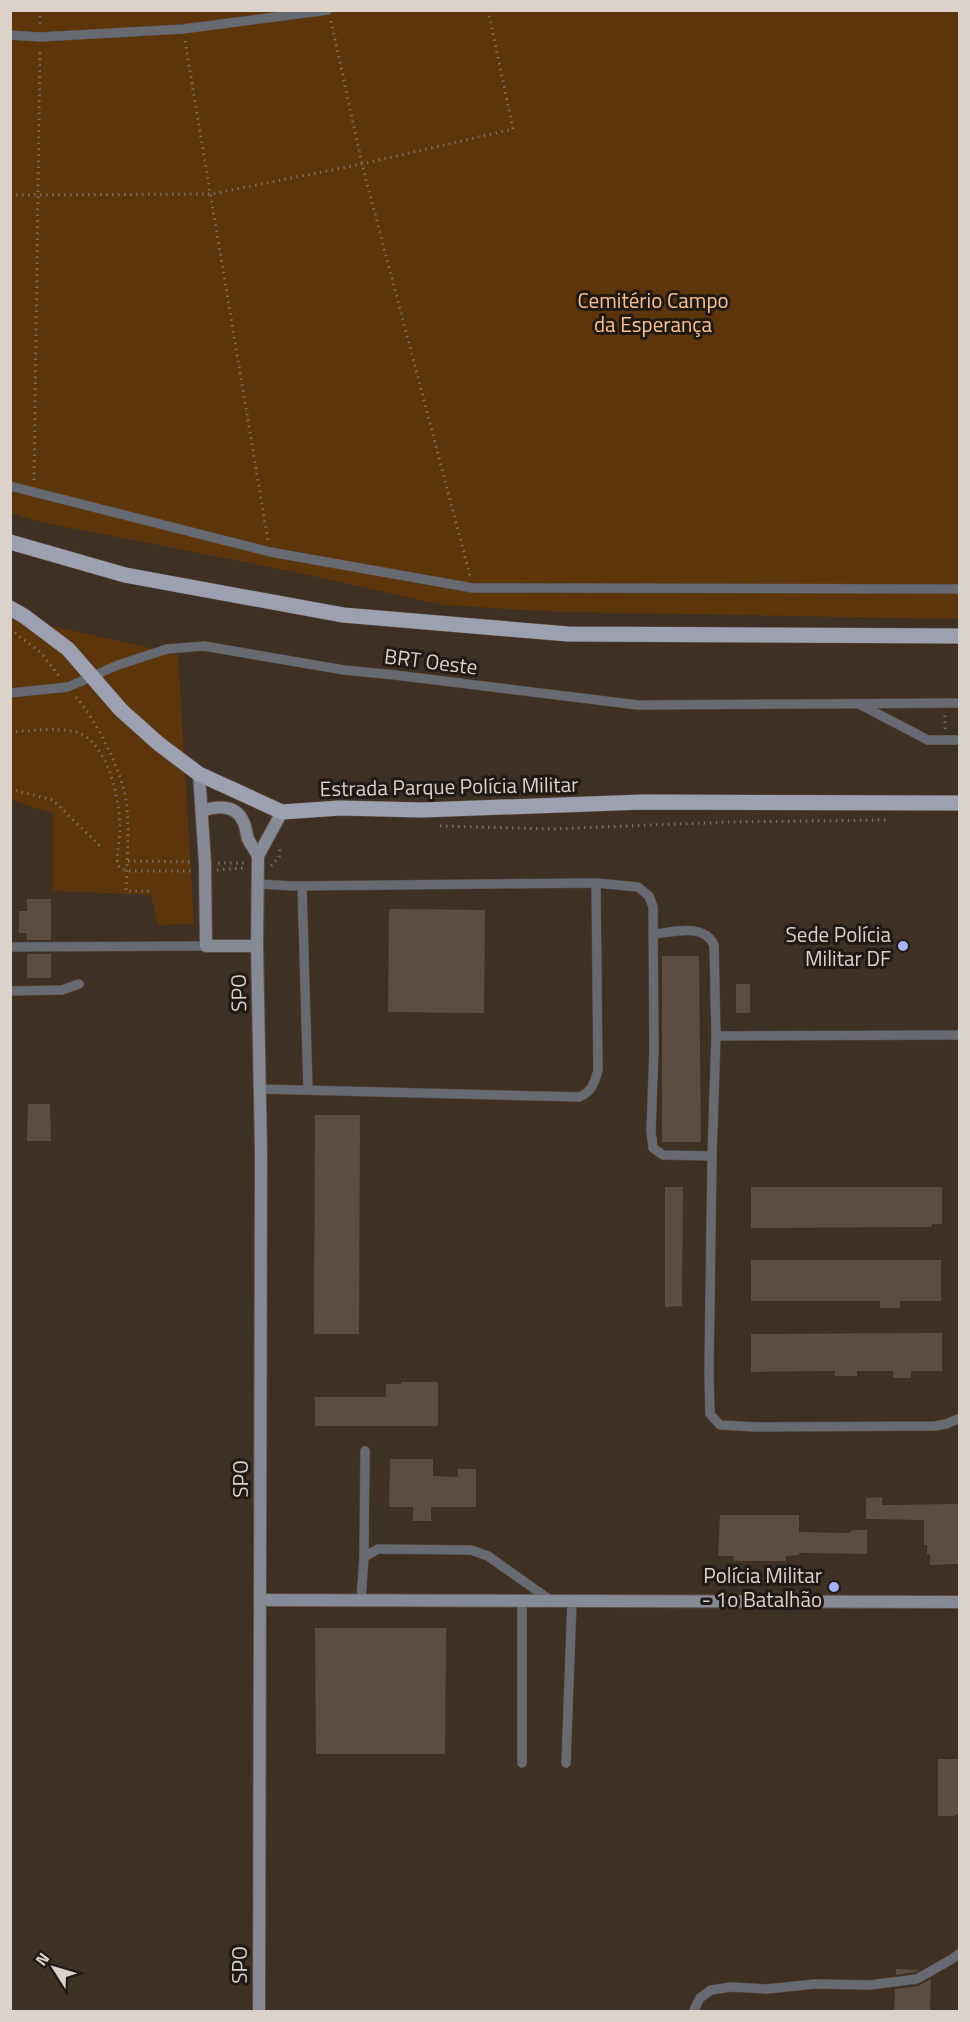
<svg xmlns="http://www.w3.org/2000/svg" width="970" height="2022" viewBox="0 0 970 2022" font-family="'Titillium Web',sans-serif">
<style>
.green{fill:#5d350a}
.building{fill:#5c4d40}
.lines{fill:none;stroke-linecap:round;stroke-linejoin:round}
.lane-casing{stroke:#5a4d41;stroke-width:10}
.secondary-casing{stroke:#5a4d41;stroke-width:14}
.primary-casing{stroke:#5a4d41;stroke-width:16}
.path{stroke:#7a6d62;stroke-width:3;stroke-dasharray:1.5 4.5;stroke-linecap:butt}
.lane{stroke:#686a72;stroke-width:9}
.secondary{stroke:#868996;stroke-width:12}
.primary{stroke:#9da0b1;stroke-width:15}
.poi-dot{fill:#a4b2fc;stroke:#201914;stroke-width:2}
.labels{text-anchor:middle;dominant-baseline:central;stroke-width:6;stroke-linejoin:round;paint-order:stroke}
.park-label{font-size:21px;fill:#fdc18d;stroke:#201914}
.street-label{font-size:21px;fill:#dbd2ca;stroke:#201914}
.poi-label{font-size:21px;fill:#dbd2ca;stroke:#201914;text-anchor:end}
</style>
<rect width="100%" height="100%" fill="#3e3023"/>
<!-- green -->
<g class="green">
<polygon points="10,11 959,11 959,619 562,612 443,605 290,571 41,522 11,513"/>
<polygon points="10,615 38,623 178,654 194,924 158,925 151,895 53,891 53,813 11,800"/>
</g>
<!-- building -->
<g class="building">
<polygon points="27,899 51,899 51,940 27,940 27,933 19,933 19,911 27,911"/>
<polygon points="389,909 485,910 484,1013 388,1012"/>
<rect x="27" y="954" width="24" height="24"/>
<polygon points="662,956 699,956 701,1142 662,1142"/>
<rect x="736" y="984" width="14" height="29"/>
<polygon points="28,1104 50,1104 51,1141 27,1141"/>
<polygon points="315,1115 360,1115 359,1334 314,1334"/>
<polygon points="665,1187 683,1187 682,1306 665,1307"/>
<polygon points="751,1187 942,1187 942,1224 932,1224 931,1227 751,1228"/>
<polygon points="751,1260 941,1260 941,1301 900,1301 900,1308 880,1308 880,1301 751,1301"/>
<polygon points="942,1333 942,1371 911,1371 911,1378 893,1378 893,1371 857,1371 857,1376 835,1376 835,1371 751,1372 751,1334"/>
<polygon points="401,1382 438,1382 438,1426 315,1426 315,1397 386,1397 386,1384 401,1384"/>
<polygon points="390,1459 433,1459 433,1476 458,1477 458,1469 476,1469 476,1507 431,1507 431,1521 413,1521 413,1507 389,1507"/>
<polygon points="882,1497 882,1505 958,1504 958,1564 930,1565 930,1554 927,1554 927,1545 924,1545 924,1520 866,1519 866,1498"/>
<polygon points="720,1515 799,1515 799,1532 850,1533 852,1530 867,1530 867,1554 799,1553 799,1555 786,1556 786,1561 734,1561 733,1556 718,1556"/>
<polygon points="315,1628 446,1628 445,1754 316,1754"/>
<polygon points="938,1759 960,1759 960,1813 954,1816 938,1816"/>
<polygon points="896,1969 919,1970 915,1972 896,1975"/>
<polygon points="931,1979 930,2012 894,2012 895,1989 918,1986"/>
</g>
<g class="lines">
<!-- lane casing -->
<g class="lane-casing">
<g id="lane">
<polyline points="10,35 40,37 183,29 328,10"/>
<polyline points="10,486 270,552 473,588 960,589"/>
<polyline points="10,693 68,687 118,665 167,649 204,646 344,670 395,675 638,705 960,703"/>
<polyline points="859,704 928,740 960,740"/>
<polyline points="259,884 293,886 596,883 638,887 649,896 653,907 654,1049 651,1131 653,1148 663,1155 712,1156"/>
<polyline points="302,886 308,1089"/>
<path d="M654 934C674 932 704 923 714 945L716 1036 712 1156 709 1372 710 1414 720 1425 756 1427 935 1426 946 1424 960 1418"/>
<polyline points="10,947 206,946"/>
<polyline points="10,991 62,990 79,984"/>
<polyline points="716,1036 960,1035"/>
<path d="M260 1089 579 1097C592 1092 594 1083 598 1071L596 883"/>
<polyline points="364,1557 365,1451"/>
<polyline points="361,1601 364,1557 378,1549 471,1550 488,1556 550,1600"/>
<polyline points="522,1763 522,1600"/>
<polyline points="566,1763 572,1601"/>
<polyline points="693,2012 700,1998 711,1990 731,1987 767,1989 815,1984 870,1985 917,1979 952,1959 960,1953"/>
</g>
</g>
<!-- secondary casing -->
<g class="secondary-casing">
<g id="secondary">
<polyline points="199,774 205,863 206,946 257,946"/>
<path d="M202 811C216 806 235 804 243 821 246 826 246 833 248 839 251 845 255 850 258 856"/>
<polyline points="260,1600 960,1602"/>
<polyline points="259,2012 261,1151 257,946 258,856 282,812"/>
</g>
</g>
<!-- primary casing -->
<g class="primary-casing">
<g id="primary">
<polyline points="10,542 125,575 343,615 568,634 960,636"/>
<polyline points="10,608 24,616 68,649 121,710 159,744 199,774 282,812 340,808 422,810 643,802 960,803"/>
</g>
</g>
<!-- path -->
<g class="path">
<polyline points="40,10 40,27"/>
<polyline points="331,21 362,164 470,576"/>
<polyline points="185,41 268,541"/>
<polyline points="10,195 211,194 362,164 513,129 488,10"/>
<polyline points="34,480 40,48"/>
<polyline points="10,629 41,653 59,676"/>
<path d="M76 697C96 720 125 776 127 807 129 835 127 863 126 891H153"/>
<polyline points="945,729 945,714"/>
<path d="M10 732C31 731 56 727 76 732 108 741 120 800 120 829 120 841 116 853 118 866L127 871H193"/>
<polyline points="10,789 53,800 102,848"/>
<polyline points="440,826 552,829 728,822 886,820"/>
<polyline points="128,861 193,862"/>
<polyline points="218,863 244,863"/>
<polyline points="271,866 279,857 280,846"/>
<polyline points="217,870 244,868"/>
</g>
<!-- lane -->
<use href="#lane" class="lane"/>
<!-- secondary -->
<use href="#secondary" class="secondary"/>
<!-- primary -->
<use href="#primary" class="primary"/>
</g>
<!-- markers -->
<g class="poi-dot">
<circle cx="903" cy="946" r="6"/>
<circle cx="834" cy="1587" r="6"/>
</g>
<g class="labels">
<!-- park labels -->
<g class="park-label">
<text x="653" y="300">Cemitério Campo<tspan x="653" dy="24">da Esperança</tspan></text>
</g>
<!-- street labels -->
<g class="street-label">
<text transform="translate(431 661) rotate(7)">BRT Oeste</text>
<text transform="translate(449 786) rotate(-1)">Estrada Parque Polícia Militar</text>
<text transform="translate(238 993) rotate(-91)">SPO</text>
<text transform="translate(240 1479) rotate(-90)">SPO</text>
<text transform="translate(239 1965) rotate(-90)">SPO</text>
</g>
<!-- poi labels -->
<g class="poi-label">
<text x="891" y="934">Sede Polícia<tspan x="891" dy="24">Militar DF</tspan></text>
<text x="822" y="1575">Polícia Militar<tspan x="822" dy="24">- 1o Batalhão</tspan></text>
</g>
</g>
<!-- border -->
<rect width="970" height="2022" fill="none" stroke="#dbd2ca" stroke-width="24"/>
<!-- north arrow -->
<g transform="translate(54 1968) rotate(307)" stroke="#201914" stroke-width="4.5" paint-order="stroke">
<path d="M0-4.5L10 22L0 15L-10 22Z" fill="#dbd2ca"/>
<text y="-9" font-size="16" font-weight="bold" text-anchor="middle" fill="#dbd2ca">N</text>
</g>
</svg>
